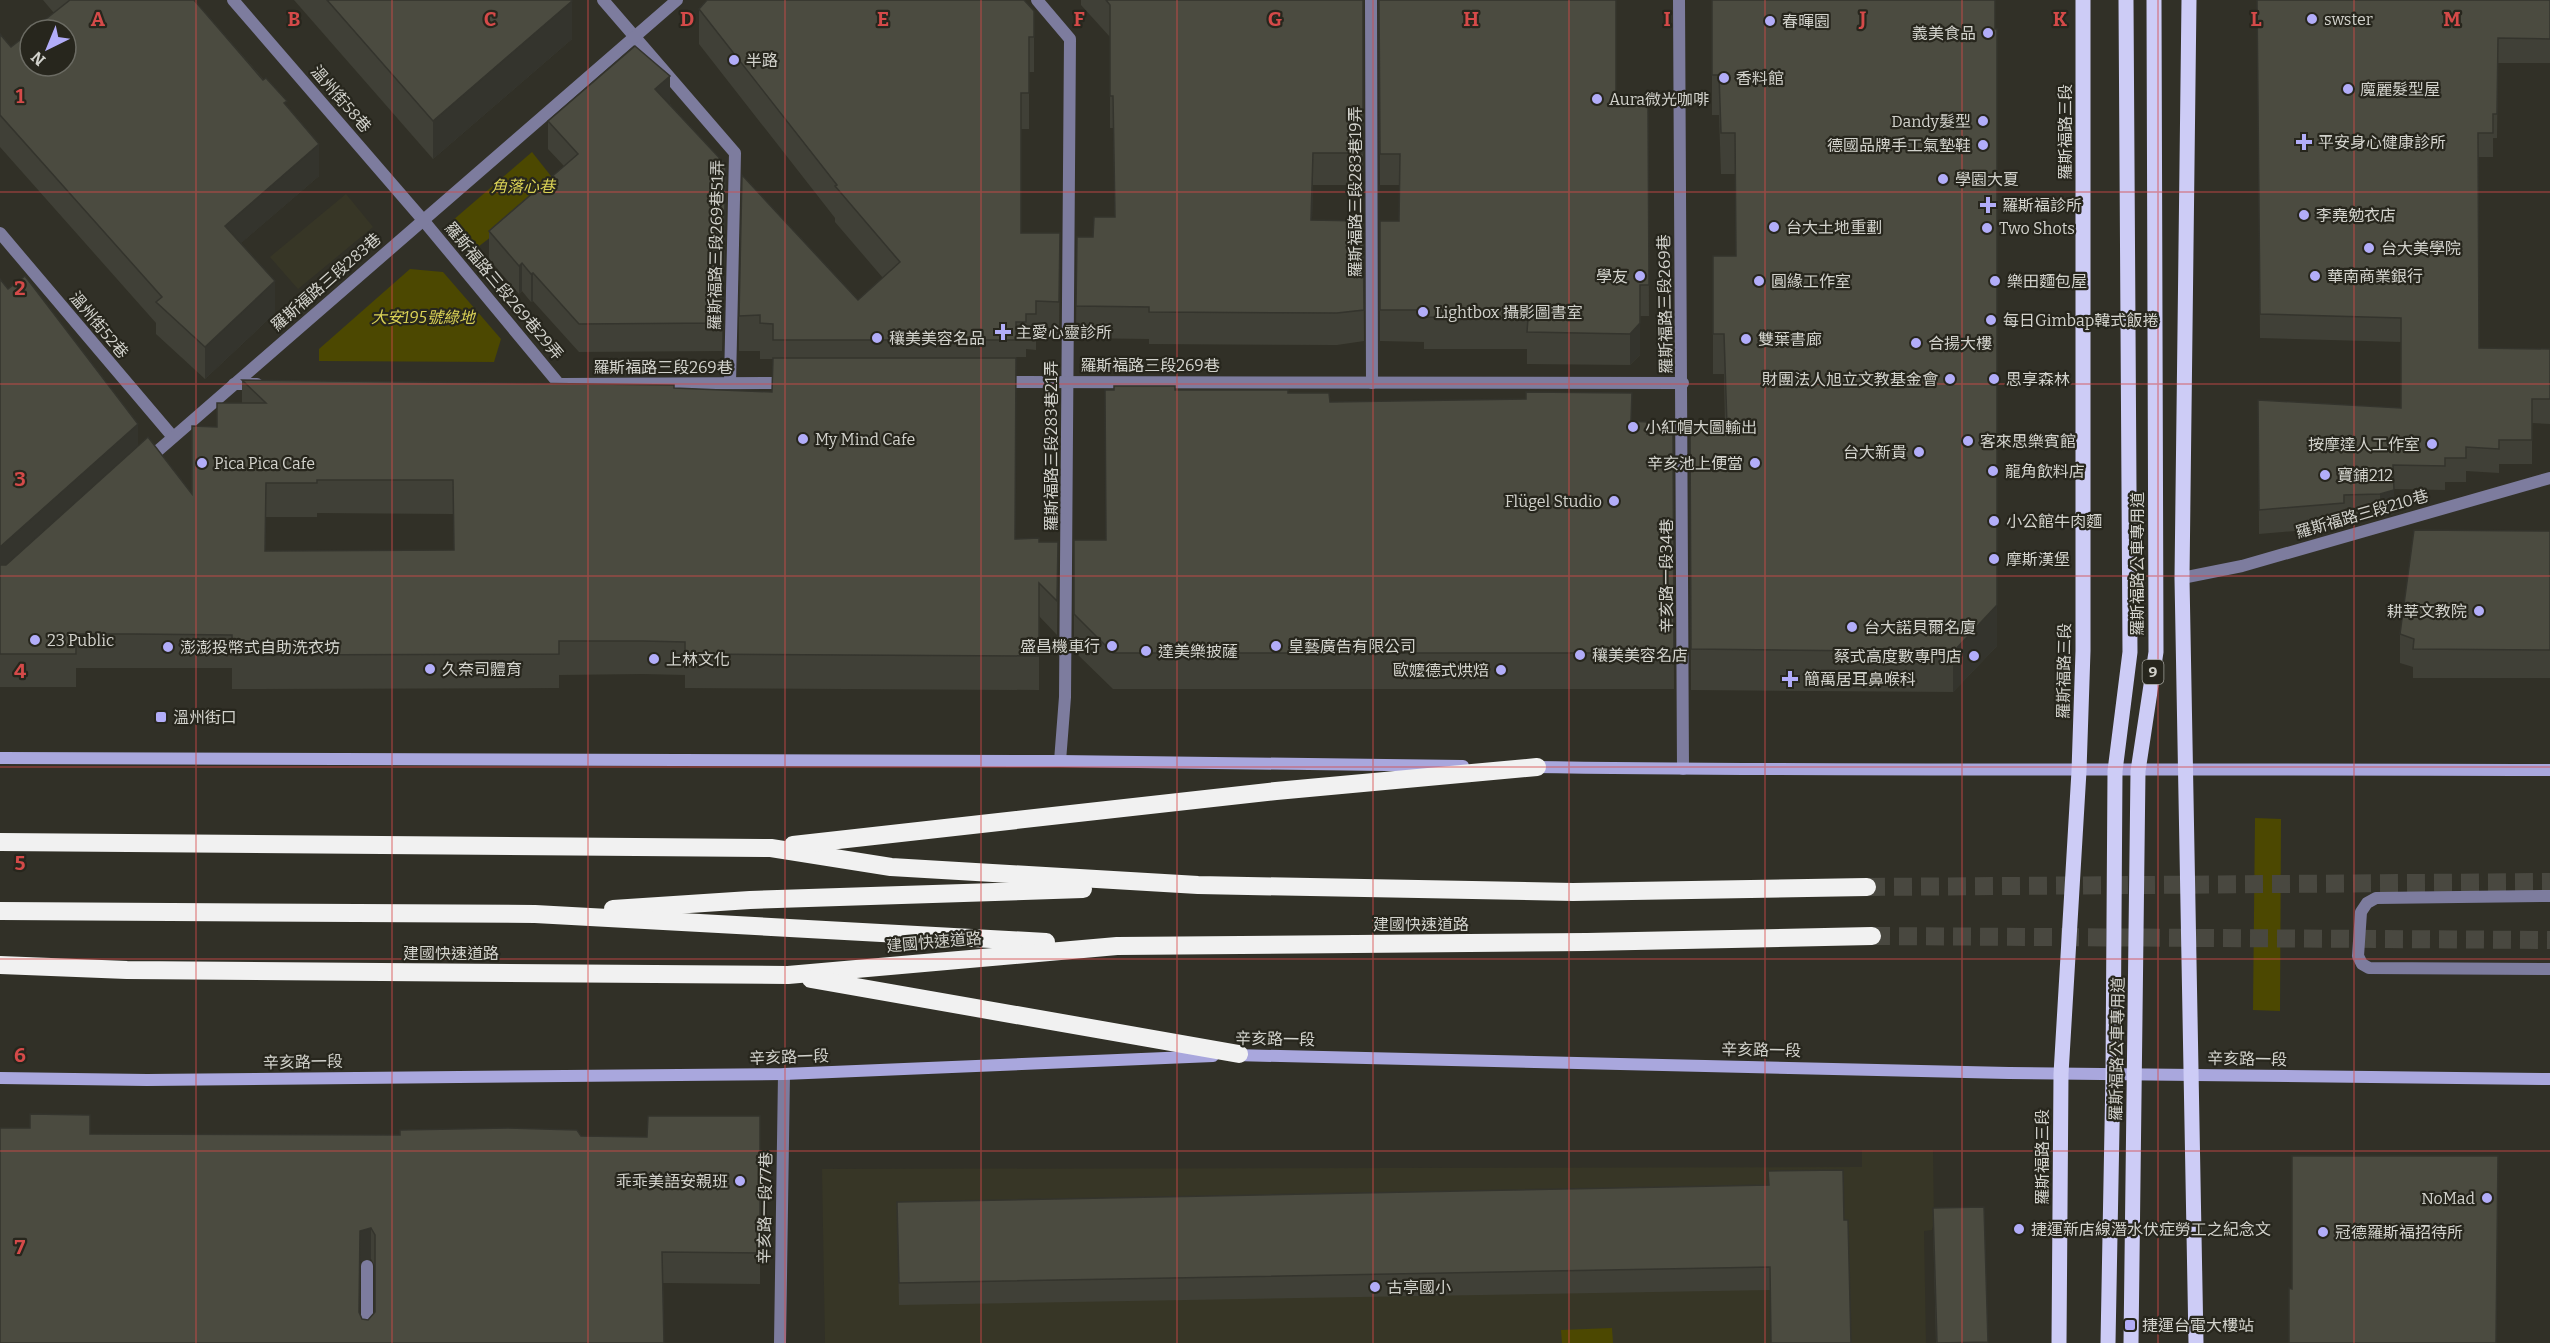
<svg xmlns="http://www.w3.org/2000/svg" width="2550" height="1343" viewBox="0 0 2550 1343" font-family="Bitter,'Noto Sans TC',serif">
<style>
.built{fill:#373626}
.green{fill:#4c4801}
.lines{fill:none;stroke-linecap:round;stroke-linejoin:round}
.highway-tunnel{stroke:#494840;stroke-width:18;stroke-dasharray:18 9;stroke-linecap:butt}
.lane{stroke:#7d7c9e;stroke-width:12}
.street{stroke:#7d7c9e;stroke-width:12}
.secondary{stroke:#a9a7dd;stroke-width:12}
.primary{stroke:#cdccf6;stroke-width:15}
.highway{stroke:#f1f1f1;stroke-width:18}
.wall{fill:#404037;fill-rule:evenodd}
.shaded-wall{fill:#34342d}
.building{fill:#4b4b40;stroke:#34342d;stroke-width:1.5;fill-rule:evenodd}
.grid{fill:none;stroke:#d54a49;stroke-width:1.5;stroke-opacity:0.55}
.poi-dot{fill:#b2adf9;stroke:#27261d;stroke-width:2}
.labels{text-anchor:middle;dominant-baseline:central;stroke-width:4.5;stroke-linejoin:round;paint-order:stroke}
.shield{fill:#27261d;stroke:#9f9e98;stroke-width:1.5}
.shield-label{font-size:15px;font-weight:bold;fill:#d2d2cc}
.poi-label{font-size:16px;fill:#d2d2cc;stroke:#27261d;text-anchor:start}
.street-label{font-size:16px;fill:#d2d2cc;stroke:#27261d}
.park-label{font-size:16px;font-style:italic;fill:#dad255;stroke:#27261d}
.grid-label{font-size:20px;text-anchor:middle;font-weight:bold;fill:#d54a49;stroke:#27261d;stroke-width:4.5;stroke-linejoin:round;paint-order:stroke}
</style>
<rect width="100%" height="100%" fill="#313027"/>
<!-- built -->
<g class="built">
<polygon points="346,194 373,227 298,289 270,257"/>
<polygon points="1862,1150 1933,1150 1934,1223 1932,1230 1924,1231 1926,1343 825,1343 822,1169 1862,1167"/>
</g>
<!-- green -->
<g class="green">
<polygon points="532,152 558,185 474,250 452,221"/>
<polygon points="410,269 443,272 501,339 494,362 319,361 319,349"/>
<polygon points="2255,818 2281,819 2280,1011 2253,1010"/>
<polygon points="1612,1328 1613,1343 1562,1343 1561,1330"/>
</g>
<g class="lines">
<!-- highway-tunnel -->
<g class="highway-tunnel">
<polyline points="1867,887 2550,882"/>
<polyline points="1872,936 2550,940"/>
</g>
<!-- lane -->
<g class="lane">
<polyline points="233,0 423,220 559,384"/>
<polyline points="603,0 735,153 730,383"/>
<polyline points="1037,0 1070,39 1065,697 1060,761"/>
<polyline points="1371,0 1372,383"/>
<polyline points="1679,0 1683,769"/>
<polyline points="0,233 173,437"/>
<polyline points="2182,578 2242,566 2550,478"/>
<polyline points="2550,896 2376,898 2367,903 2361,912 2358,956 2362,964 2369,968 2550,969"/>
<polyline points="367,1343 367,1266"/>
<polyline points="780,1343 784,1074"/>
</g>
<!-- street -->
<g class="street">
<polyline points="1000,382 1683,383"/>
<polyline points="234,384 257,384"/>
<polyline points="562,384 788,383"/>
<polyline points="146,461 677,0"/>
</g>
<!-- secondary -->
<g class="secondary">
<polyline points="0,758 1060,761 1463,766"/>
<path d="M1531 767C1871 772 2210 768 2550 770"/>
<polyline points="1234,1055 2009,1073 2550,1079"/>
<polyline points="0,1078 147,1080 784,1074 1213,1056"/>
</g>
<!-- primary -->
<g class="primary">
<polyline points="2189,0 2182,578 2196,1343"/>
<polyline points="2059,1343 2061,1074 2079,771 2083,651 2083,0"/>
<polyline points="2108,1343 2113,1074 2115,771 2130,652 2126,0"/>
<polyline points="2131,1343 2138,771 2156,652 2154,0"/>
</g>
<!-- highway -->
<g class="highway">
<polyline points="0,842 771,848 891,867 1198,885 1573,892 1867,887"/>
<polyline points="793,845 1276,791 1537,767"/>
<polyline points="613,909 750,900 1083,889"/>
<polyline points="0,911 535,914 1046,942"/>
<polyline points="0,965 127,970 788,975 1117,946 1587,942 1872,936"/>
<polyline points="811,979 1239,1054"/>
</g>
</g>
<!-- wall -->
<g class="wall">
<polygon points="43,0 194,0 287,106 319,176 241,243 275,313 205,379 156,334 156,323 0,147 0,34 11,47 54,13"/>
<polygon points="294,0 571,0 572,39 433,159"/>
<polygon points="1081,0 1363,0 1363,185 1313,185 1312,220 1363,221 1364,341 1337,345 1149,344 1149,339 1076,338 1077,237 1093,237 1115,217 1113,128 1110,128 1110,37 1081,5"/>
<polygon points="1379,0 1616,105 1648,105 1649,316 1640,316 1640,355 1630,365 1527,364 1527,349 1424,349 1424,342 1380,341 1380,221 1399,221 1400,185 1380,185"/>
<polygon points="1712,0 1997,646 1953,692 1691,690 1690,428 1725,426 1724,374 1713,374 1713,256 1736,256 1735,174 1721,174 1719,115 1712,115"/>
<polygon points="2257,0 2550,0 2550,63 2498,63 2497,138 2493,138 2493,157 2478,157 2479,348 2550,349 2550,424 2532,423 2532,464 2499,464 2499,473 2466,471 2466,482 2445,482 2445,490 2394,489 2394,514 2380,518 2344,519 2344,527 2259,534 2258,400 2401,408 2401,342 2260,338"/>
<path d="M699 9 1034 11V72H1029V129H1021V233H1060L1059 338 1036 337V350L1026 349V357H1016L1015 539 1039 542H1058L1057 635 1039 616V690L685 688V675L643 674 559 675V688L232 689V668H76V687H0V279L138 446 192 494 217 427 242 403V380L674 388 772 392 773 359H760V351H739V316L858 300 883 278 835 222V218L699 44ZM317 513 453 514 454 550 265 551 266 517H317Z"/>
<polygon points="670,104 726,193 722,351 579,352 533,301 531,302 522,291 519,294 489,259 489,231 564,166 548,149 548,121"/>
<polygon points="1175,390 1288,393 1330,402 1632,421 1648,434 1673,433 1674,689 1113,689 1074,651 1074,540 1105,540"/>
<polygon points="2550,531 2550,678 2413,678 2413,667 2400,663 2400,634"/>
<path d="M760 1116V1284L663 1283 664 1343H0L90 1134 647 1137ZM371 1259 375 1266V1312L368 1320 362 1319 359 1313 360 1261Z"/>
<polygon points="1768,1171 1844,1220 1851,1343 1771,1343 1770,1290 899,1305 897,1202 1768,1185"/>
<polygon points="1984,1207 1988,1343 1936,1343 1933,1224"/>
</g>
<!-- shaded-wall -->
<g class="shaded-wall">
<polygon points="572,1 572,39 433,159 433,121"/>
<polygon points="1997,29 1997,646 1953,692 1953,652"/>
<polygon points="670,76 670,104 655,89"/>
<polygon points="319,144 319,176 225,257 225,226"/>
<polygon points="1313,153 1313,185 1311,252 1311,220"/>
<polygon points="726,165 726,193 722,351 722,323"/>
<polygon points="522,263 522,291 519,294 519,266"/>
<polygon points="533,273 533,301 531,302 531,274"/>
<polygon points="275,281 275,313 205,379 205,347"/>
<polygon points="1640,323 1640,355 1630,365 1630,334"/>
<polygon points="138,424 138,457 0,581 0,547"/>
<polygon points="2394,490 2394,514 2380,518 2380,494"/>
<polygon points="371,1228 371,1259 360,1261 359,1343 360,1231"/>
</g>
<!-- building -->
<g class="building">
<polygon points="70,0 194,0 263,80 266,78 287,101 284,103 319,144 225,226 275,281 205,347 156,302 162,297 0,115 0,34 11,47 30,32 30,66 66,66 66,30 32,30"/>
<polygon points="327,0 571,0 572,1 433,121"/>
<polygon points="707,0 1024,0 1034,11 1034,37 1029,37 1029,93 1021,93 1021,233 1060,233 1059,302 1036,301 1036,314 1026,314 1026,322 1016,322 1016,340 773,340 773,324 760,323 760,315 739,316 742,175 858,300 900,262 835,186 837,185 699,9"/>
<polygon points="1106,0 1363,0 1363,153 1313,153 1311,220 1363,221 1364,310 1337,313 1149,312 1149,307 1076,306 1077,237 1093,237 1094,217 1115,217 1113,96 1110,96 1110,5"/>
<polygon points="1379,0 1616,0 1616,105 1648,105 1649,285 1640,285 1640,323 1630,334 1527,332 1528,318 1424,317 1424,310 1380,310 1380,221 1399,221 1400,154 1380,154"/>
<polygon points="1712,0 1995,0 1995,29 1997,29 1997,605 1953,652 1691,649 1690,428 1727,426 1724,334 1713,334 1713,256 1736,256 1735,133 1721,133 1719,75 1712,75"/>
<polygon points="2257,0 2550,0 2550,39 2498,38 2497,114 2493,114 2493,133 2478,133 2479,348 2550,349 2550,399 2532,399 2532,440 2499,440 2499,449 2466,447 2466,458 2445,458 2445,466 2393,465 2394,490 2380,494 2344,495 2344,503 2259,510 2258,400 2401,408 2401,318 2260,314"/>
<polygon points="635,46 670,76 655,89 726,165 722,323 579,324 533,273 531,274 522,263 519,266 489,231 578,154 548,121"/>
<polygon points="25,276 138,424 0,547 0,279 8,289"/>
<path d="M773 358H1016L1015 539 1039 538V542H1058L1057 601 1039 583V656L685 654V642L643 641H559V654L232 655V635L135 634H76V654H0V565H6L148 437 192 494V426L217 427V403H266L242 380 674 385V388L772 392ZM317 480H453L454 550 265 551 266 483H317Z"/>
<polygon points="1114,386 1175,386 1175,390 1288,390 1288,393 1329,393 1330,402 1526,399 1526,392 1632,393 1631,421 1648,422 1647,434 1673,433 1674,653 1113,653 1074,614 1074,540 1106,540 1105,390 1114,390"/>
<polygon points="2414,530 2550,531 2550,650 2413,649 2414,639 2400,634"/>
<path d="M30 1114 90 1115V1134L400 1135V1130L507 1128 577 1130 581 1136 647 1137 648 1116H760V1253L662 1252 664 1343H0V1128H30ZM371 1228 375 1235V1312L368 1320 362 1319 359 1312 360 1231Z"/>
<polygon points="2292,1156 2498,1156 2496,1343 2289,1343 2289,1288 2292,1289"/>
<polygon points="1843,1170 1844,1220 1848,1220 1851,1343 1771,1343 1770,1267 899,1283 897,1202 1769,1185 1768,1171"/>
<polygon points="1984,1207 1988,1342 1937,1343 1933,1208"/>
</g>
<!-- grid -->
<path class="grid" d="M196 0V1343M392 0V1343M588 0V1343M785 0V1343M981 0V1343M1177 0V1343M1373 0V1343M1569 0V1343M1765 0V1343M1962 0V1343M2158 0V1343M2354 0V1343M0 192H2550M0 384H2550M0 576H2550M0 767H2550M0 959H2550M0 1151H2550"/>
<!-- markers -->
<g class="poi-dot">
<circle cx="2312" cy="19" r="6"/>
<circle cx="1770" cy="21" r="6"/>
<circle cx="1988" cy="33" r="6"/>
<circle cx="734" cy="60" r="6"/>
<circle cx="1724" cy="78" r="6"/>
<circle cx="2348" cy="89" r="6"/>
<circle cx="1597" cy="99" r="6"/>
<circle cx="1983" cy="121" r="6"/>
<path d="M2301 133h6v6h6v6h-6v6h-6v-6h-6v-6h6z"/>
<circle cx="1983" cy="145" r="6"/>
<circle cx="1943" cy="179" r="6"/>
<path d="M1985 196h6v6h6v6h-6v6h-6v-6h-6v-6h6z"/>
<circle cx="2304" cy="215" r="6"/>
<circle cx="1774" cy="227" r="6"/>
<circle cx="1987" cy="228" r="6"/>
<circle cx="2369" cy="248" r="6"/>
<circle cx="1640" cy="276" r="6"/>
<circle cx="2315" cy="276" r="6"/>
<circle cx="1759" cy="281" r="6"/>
<circle cx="1995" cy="281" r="6"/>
<circle cx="1423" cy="312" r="6"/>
<circle cx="1991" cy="320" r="6"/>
<path d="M1000 323h6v6h6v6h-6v6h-6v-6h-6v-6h6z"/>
<circle cx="877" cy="338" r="6"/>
<circle cx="1746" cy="339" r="6"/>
<circle cx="1916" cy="343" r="6"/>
<circle cx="1950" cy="379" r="6"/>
<circle cx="1994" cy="379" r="6"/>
<circle cx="1633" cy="427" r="6"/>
<circle cx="803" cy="439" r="6"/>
<circle cx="1968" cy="441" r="6"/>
<circle cx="2432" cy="444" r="6"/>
<circle cx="1919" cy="452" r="6"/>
<circle cx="202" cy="463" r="6"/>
<circle cx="1755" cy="463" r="6"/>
<circle cx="1993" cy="471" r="6"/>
<circle cx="2325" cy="475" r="6"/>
<circle cx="1614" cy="501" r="6"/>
<circle cx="1994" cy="521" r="6"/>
<circle cx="1994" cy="559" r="6"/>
<circle cx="2479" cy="611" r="6"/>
<circle cx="1852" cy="627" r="6"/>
<circle cx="35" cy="640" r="6"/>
<circle cx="1112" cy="646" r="6"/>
<circle cx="1276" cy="646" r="6"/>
<circle cx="168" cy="647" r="6"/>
<circle cx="1146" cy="651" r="6"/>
<circle cx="1580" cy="655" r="6"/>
<circle cx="1974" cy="656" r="6"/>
<circle cx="654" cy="659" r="6"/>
<circle cx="430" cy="669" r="6"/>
<circle cx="1501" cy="670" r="6"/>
<path d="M1787 670h6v6h6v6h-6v6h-6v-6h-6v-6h6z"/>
<rect x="155" y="711" width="12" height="12" rx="3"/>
<circle cx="740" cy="1181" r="6"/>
<circle cx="2487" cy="1198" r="6"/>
<circle cx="2019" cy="1229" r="6"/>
<circle cx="2323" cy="1232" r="6"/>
<circle cx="1375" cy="1287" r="6"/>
<rect x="2124" y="1319" width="12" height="12" rx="3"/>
</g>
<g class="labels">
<!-- shield labels -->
<rect class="shield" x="2142.5" y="660" width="21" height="24" rx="4.5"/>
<g class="shield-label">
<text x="2153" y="672">9</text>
</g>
<!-- poi labels -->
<g class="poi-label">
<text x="2324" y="19">swster</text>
<text x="1782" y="21">春暉園</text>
<text x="1976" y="33" text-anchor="end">義美食品</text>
<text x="746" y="60">半路</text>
<text x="1736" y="78">香料館</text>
<text x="2360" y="89">魔麗髮型屋</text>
<text x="1609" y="99">Aura微光咖啡</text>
<text x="1971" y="121" text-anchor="end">Dandy髮型</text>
<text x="2318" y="142">平安身心健康診所</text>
<text x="1971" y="145" text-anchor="end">德國品牌手工氣墊鞋</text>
<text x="1955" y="179">學園大夏</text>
<text x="2002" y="205">羅斯福診所</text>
<text x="2316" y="215">李堯勉衣店</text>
<text x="1786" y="227">台大土地重劃</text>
<text x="1999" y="228">Two Shots</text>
<text x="2381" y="248">台大美學院</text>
<text x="1628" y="276" text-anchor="end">學友</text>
<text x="2327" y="276">華南商業銀行</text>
<text x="1771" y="281">圓緣工作室</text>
<text x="2007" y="281">樂田麵包屋</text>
<text x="1435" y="312">Lightbox 攝影圖書室</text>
<text x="2003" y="320">每日Gimbap韓式飯捲</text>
<text x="1016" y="332">主愛心靈診所</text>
<text x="889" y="338">穰美美容名品</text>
<text x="1758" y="339">雙葉書廊</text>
<text x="1928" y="343">合揚大樓</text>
<text x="1938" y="379" text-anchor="end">財團法人旭立文教基金會</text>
<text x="2006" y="379">思享森林</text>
<text x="1645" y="427">小紅帽大圖輸出</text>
<text x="815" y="439">My Mind Cafe</text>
<text x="1980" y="441">客來思樂賓館</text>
<text x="2420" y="444" text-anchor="end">按摩達人工作室</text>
<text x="1907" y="452" text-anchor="end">台大新貴</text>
<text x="214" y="463">Pica Pica Cafe</text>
<text x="1743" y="463" text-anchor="end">辛亥池上便當</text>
<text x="2005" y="471">龍角飲料店</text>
<text x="2337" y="475">寶鋪212</text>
<text x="1602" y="501" text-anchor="end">Flügel Studio</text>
<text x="2006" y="521">小公館牛肉麵</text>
<text x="2006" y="559">摩斯漢堡</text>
<text x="2467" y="611" text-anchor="end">耕莘文教院</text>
<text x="1864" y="627">台大諾貝爾名廈</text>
<text x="47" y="640">23 Public</text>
<text x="1100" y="646" text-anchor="end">盛昌機車行</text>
<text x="1288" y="646">皇藝廣告有限公司</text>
<text x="180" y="647">澎澎投幣式自助洗衣坊</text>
<text x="1158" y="651">達美樂披薩</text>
<text x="1592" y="655">穰美美容名店</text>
<text x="1962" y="656" text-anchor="end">蔡式高度數專門店</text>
<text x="666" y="659">上林文化</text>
<text x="442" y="669">久奈司體育</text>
<text x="1489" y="670" text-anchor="end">歐嬤德式烘焙</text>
<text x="1804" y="679">簡萬居耳鼻喉科</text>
<text x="173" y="717">溫州街口</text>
<text x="728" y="1181" text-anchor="end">乖乖美語安親班</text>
<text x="2475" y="1198" text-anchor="end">NoMad</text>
<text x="2031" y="1229">捷運新店線潛水伏症勞工之紀念文</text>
<text x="2335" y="1232">冠德羅斯福招待所</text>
<text x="1387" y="1287">古亭國小</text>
<text x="2142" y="1325">捷運台電大樓站</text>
</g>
<!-- street labels -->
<g class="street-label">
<text transform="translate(341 99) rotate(49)">溫州街58巷</text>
<text transform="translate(2065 132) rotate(-90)">羅斯福路三段</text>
<text transform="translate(1355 192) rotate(-90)">羅斯福路三段283巷19弄</text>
<text transform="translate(716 245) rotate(-89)">羅斯福路三段269巷51弄</text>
<text transform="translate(326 282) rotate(-41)">羅斯福路三段283巷</text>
<text transform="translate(504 291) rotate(50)">羅斯福路三段269巷29弄</text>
<text transform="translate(1665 304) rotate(-91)">羅斯福路三段269巷</text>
<text transform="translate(99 325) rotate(50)">溫州街52巷</text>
<text x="1150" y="365">羅斯福路三段269巷</text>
<text x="663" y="367">羅斯福路三段269巷</text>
<text transform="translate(1051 446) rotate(-90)">羅斯福路三段283巷21弄</text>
<text transform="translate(2362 514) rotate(-16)">羅斯福路三段210巷</text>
<text transform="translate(2137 564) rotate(-90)">羅斯福路公車專用道</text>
<text transform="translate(1666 576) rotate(-90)">辛亥路一段34巷</text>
<text transform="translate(2064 671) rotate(-89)">羅斯福路三段</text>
<text x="1421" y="924">建國快速道路</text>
<text transform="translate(934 942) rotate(-5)">建國快速道路</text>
<text x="451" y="953">建國快速道路</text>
<text transform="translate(1275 1039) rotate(1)">辛亥路一段</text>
<text transform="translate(2117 1049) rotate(-89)">羅斯福路公車專用道</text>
<text transform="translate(1761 1050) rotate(1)">辛亥路一段</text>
<text transform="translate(789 1057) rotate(-2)">辛亥路一段</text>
<text transform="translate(2247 1059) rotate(1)">辛亥路一段</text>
<text transform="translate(303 1062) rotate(-1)">辛亥路一段</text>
<text transform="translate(2042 1157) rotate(-90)">羅斯福路三段</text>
<text transform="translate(765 1208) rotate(-89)">辛亥路一段77巷</text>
</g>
<!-- park labels -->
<g class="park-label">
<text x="523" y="186">角落心巷</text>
<text x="423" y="317">大安195號綠地</text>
</g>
</g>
<g class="grid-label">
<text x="98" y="26">A</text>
<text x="294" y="26">B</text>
<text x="490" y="26">C</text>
<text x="687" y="26">D</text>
<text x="883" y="26">E</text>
<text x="1079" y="26">F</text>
<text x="1275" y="26">G</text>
<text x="1471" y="26">H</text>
<text x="1667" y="26">I</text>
<text x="1863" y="26">J</text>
<text x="2060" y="26">K</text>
<text x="2256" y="26">L</text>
<text x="2452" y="26">M</text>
<text x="20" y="103">1</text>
<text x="20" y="295">2</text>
<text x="20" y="486">3</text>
<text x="20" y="678">4</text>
<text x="20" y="870">5</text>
<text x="20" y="1062">6</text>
<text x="20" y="1254">7</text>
</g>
<!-- north arrow -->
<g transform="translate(48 48) rotate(223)"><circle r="28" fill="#27261d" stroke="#6b6b63" stroke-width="1.5"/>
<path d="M0-4.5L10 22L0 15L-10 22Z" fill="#b2adf9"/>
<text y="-9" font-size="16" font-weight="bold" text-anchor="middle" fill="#d2d2cc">N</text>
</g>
</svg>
